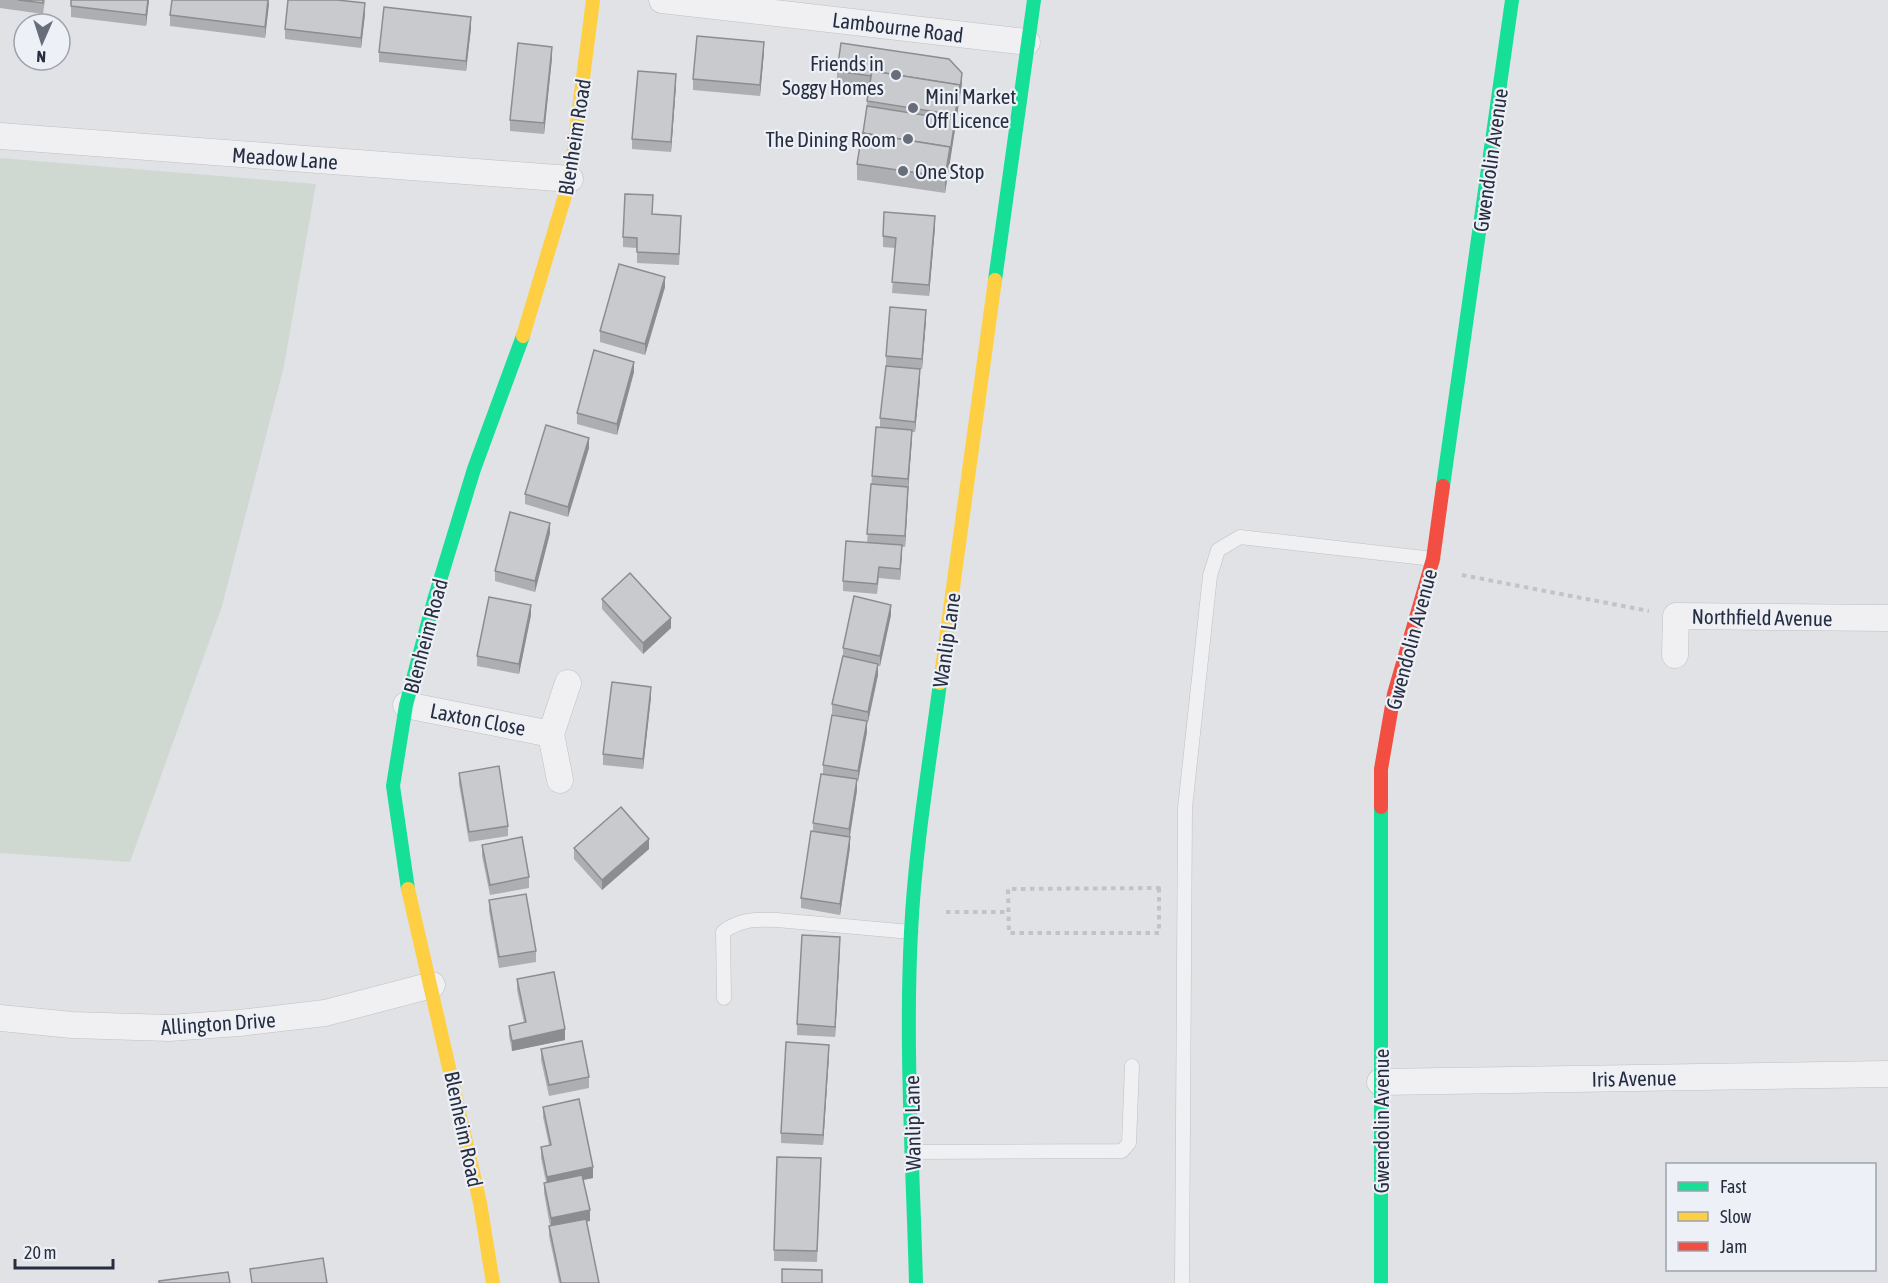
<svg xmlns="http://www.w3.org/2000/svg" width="1888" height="1283" viewBox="0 0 1888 1283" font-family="'Asap Condensed',sans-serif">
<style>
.green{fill:#d0d9d1}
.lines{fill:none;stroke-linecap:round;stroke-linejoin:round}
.lane-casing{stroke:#bec0c4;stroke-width:15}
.street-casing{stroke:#bec0c4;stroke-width:27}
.path{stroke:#c2c3c9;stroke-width:4;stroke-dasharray:4.5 4.5;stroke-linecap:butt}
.lane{stroke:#f0f0f2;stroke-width:14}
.street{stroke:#f0f0f2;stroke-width:26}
.fast{stroke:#16e098;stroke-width:14}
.slow{stroke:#ffcf43;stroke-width:14}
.jam{stroke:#f24e42;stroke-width:14}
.wall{fill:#acaeb1}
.shaded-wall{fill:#8c8d90}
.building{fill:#c8cace;stroke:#8c8d90;stroke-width:1.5}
.poi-dot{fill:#676d79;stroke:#edf0f6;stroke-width:2}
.labels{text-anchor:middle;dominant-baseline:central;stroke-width:4.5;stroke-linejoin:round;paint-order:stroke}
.street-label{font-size:21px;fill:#262e3f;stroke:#edf0f6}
.poi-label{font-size:21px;fill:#262e3f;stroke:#edf0f6;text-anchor:end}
</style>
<rect width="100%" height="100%" fill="#e0e2e6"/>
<!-- green -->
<polygon class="green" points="0,158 316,184 284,366 222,606 130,862 0,853"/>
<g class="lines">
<!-- lane casing -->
<g class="lane-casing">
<g id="lane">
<path d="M724 998 723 932C740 919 756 919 777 920L911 932"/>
<polyline points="912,1152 1122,1151 1129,1143 1132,1066"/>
<polyline points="1182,1283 1185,808 1210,576 1218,550 1240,537 1433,559"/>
</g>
</g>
<!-- street casing -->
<g class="street-casing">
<g id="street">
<polyline points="662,0 1027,42"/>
<polyline points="0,136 570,179"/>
<polyline points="1675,655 1676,616 1888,618"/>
<polyline points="406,705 551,734 560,780"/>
<polyline points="551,734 568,683"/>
<polyline points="0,1018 72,1025 169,1028 239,1023 325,1013 432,985"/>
<polyline points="1380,1082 1888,1074"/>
</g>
</g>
<!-- path -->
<g class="path">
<polyline points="1462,575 1649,611"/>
<polygon points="1159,888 1159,933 1009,933 1008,889"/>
<polyline points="946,912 1008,912"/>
</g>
<!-- lane -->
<use href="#lane" class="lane"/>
<!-- street -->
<use href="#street" class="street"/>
<!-- fast -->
<g class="fast">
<polyline points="995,280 1034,0"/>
<polyline points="1443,486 1512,0"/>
<polyline points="1381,807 1381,1283"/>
<polyline points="408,889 393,786 406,705 434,600 474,469 523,336"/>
<path d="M916 1283C913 1167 905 1049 911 932 915 849 929 766 940 683"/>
</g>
<!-- slow -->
<g class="slow">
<polyline points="523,336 570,179 593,0"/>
<polyline points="940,683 995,280"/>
<polyline points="408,889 480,1203 493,1283"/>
</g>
<!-- jam -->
<polyline class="jam" points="1381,807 1381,769 1394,694 1433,559 1443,486"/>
</g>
<!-- wall -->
<g class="wall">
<polygon points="0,0 45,0 43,14 0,8"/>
<polygon points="71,0 149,0 146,26 71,17"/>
<polygon points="269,0 265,38 170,26 170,15"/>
<polygon points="365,14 361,48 285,39 285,29"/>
<polygon points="471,28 466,71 379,62 379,52"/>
<polygon points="764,52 760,96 693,90 693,79"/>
<polygon points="552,58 544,134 510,131 510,120"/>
<polygon points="837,71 962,83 945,193 857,180 857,164 863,133 869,87 837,82"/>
<polygon points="676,85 671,152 632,149 632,139"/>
<polygon points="652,215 681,226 679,265 637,263 637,248 623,247 623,237"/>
<polygon points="935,227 929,296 892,293 895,248 883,247 883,236"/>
<polygon points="665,287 645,355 600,342 600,331"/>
<polygon points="926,320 922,369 920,369 920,380 915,432 912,432 905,547 902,547 900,580 879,578 877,594 843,591 843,581 867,543 872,476 880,427 880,418 886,366 886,356"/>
<polygon points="634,372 617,435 577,424 577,413"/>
<polygon points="589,448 568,517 525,504 525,494"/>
<polygon points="550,533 535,592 495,581 495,571"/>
<polygon points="602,599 671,628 643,654 602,609"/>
<polygon points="531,615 519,674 477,666 477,656"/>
<polygon points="891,615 880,666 878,666 878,675 868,722 867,722 867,732 857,782 857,790 850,837 850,847 840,915 801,908 801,898 813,831 813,823 823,774 823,765 853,719 832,714 832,704 843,656 843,648"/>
<polygon points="651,697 643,769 603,765 603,754"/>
<polygon points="459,773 508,826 508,836 469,842 459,784"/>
<polygon points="482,845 529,877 529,888 490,895 482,856"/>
<polygon points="574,848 649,849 602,890 574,859"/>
<polygon points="489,900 536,951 536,962 499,968 489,911"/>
<polygon points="840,947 835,1037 797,1035 797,1024"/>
<polygon points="517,979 565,1040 512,1051 509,1036 509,1026 524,1023 517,990"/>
<polygon points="541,1049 589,1077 589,1088 549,1096 541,1060"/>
<polygon points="829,1055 823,1145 781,1143 781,1133"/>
<polygon points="543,1107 593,1178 583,1180 590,1221 586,1221 599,1283 559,1283 549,1236 549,1226 550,1226 544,1193 544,1183 546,1182 541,1158 541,1147 549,1145 543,1117"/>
<polygon points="821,1169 817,1262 774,1261 774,1250"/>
</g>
<!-- shaded-wall -->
<g class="shaded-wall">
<polygon points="148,0 149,0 146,26 146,15"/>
<polygon points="268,0 269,5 265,38 265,27"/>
<polygon points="365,3 365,14 361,48 361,38"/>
<polygon points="471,17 471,28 466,71 466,61"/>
<polygon points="764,42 764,52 760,96 760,85"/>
<polygon points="552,47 552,58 544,134 544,123"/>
<polygon points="962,73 962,83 955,130 955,115"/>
<polygon points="676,74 676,85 671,152 671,142"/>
<polygon points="955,120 955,130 945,193 945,177"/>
<polygon points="935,216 935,227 929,296 929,285"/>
<polygon points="665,277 665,287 645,355 645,344"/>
<polygon points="926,310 926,320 922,369 922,359"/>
<polygon points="634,362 634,372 617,435 617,424"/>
<polygon points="920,369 920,380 915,432 915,422"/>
<polygon points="912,430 912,440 908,489 908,479"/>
<polygon points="589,438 589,448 568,517 568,507"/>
<polygon points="908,487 908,498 905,547 905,536"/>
<polygon points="550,523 550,533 535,592 535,581"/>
<polygon points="902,545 902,556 900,580 900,569"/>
<polygon points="531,605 531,615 519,674 519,664"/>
<polygon points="891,605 891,615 880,666 880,656"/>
<polygon points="671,618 671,628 643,654 643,643"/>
<polygon points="878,664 878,675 868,722 868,712"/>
<polygon points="651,687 651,697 643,769 643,759"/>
<polygon points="867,721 867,732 858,782 858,771"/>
<polygon points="857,779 857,790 849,840 849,829"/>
<polygon points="850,837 850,847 840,915 840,904"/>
<polygon points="649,839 649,849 602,890 602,880"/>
<polygon points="840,937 840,947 835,1037 835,1027"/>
<polygon points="565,1029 565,1040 512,1051 512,1041"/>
<polygon points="829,1045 829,1055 823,1145 823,1135"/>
<polygon points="593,1167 593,1178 547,1187 547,1177"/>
<polygon points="590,1210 590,1221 551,1229 551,1218"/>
</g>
<!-- building -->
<g class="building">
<polygon points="18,0 43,0 43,3"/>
<polygon points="71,0 148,0 146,15 71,6"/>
<polygon points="172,0 268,0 265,27 170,15"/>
<polygon points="288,0 337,0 365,3 361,38 285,29"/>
<polygon points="384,7 471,17 466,61 379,52"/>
<polygon points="697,36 764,42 760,85 693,79"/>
<polygon points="518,43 552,47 544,123 510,120"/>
<polygon points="841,43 949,59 962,73 960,90 960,85 872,71 871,76 837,71"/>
<polygon points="638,71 676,74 671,142 632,139"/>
<polygon points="872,71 960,85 955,115 867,101"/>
<polygon points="867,106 955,120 950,152 950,147 863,133"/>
<polygon points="862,133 950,147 945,177 857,164"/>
<polygon points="625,194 653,195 652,214 681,216 679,254 637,252 637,238 623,237"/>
<polygon points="884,212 935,216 929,285 892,282 896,238 883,236"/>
<polygon points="619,264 665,277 645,344 600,331"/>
<polygon points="890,307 926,310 922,359 886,356"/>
<polygon points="594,350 634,362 617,424 577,413"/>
<polygon points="886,366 920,369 915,422 880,418"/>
<polygon points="546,425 589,438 568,507 525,494"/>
<polygon points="876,427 912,430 908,479 872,476"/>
<polygon points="871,484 908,487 905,536 867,534"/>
<polygon points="510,512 550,523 535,581 495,571"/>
<polygon points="846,541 902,545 900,569 879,567 877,584 843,581"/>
<polygon points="630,573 671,618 643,643 602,599"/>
<polygon points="854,596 891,605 880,656 843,648"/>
<polygon points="489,597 531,605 519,664 477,656"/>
<polygon points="843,656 878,664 868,712 832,704"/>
<polygon points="612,682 651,687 643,759 603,754"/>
<polygon points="832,715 867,721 858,771 823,765"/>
<polygon points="499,766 508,826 469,832 459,773"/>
<polygon points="821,774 857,779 849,829 813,823"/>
<polygon points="621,807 649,839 602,880 574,848"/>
<polygon points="811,831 850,837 840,904 801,898"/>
<polygon points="522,837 529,877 490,885 482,845"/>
<polygon points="526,894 536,951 499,957 489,900"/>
<polygon points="802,935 840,937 835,1027 797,1024"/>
<polygon points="554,972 565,1029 512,1041 509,1026 526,1022 517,979"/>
<polygon points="582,1041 589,1077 549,1085 541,1049"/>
<polygon points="786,1042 829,1045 823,1135 781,1133"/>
<polygon points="579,1099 593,1167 547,1177 541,1147 551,1145 543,1107"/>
<polygon points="777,1157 821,1158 817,1251 774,1250"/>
<polygon points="582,1175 590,1210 551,1218 544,1183"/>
<polygon points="586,1219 599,1283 561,1283 549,1226"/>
<polygon points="323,1258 327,1283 252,1283 250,1269"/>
<polygon points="782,1269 822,1270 822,1283 782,1283"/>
<polygon points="228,1272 230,1283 159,1283 159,1281"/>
</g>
<!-- markers -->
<g class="poi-dot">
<circle cx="896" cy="75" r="6"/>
<circle cx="913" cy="108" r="6"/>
<circle cx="908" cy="139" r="6"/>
<circle cx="903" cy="171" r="6"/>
</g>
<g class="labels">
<!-- street labels -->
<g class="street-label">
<text transform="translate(898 27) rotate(7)">Lambourne Road</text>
<text transform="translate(574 137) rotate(-81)">Blenheim Road</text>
<text transform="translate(285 158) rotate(4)">Meadow Lane</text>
<text transform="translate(1490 160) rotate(-82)">Gwendolin Avenue</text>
<text transform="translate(1762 617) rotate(1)">Northfield Avenue</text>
<text transform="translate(425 636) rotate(-75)">Blenheim Road</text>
<text transform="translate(1411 639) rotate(-75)">Gwendolin Avenue</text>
<text transform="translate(946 640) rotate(-82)">Wanlip Lane</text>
<text transform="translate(478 719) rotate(11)">Laxton Close</text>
<text transform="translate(218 1023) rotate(-4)">Allington Drive</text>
<text transform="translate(1634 1078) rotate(-1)">Iris Avenue</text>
<text transform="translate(1381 1121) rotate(-90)">Gwendolin Avenue</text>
<text transform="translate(912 1123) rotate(-91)">Wanlip Lane</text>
<text transform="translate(464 1129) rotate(78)">Blenheim Road</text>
</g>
<!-- poi labels -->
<g class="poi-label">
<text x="884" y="63">Friends in<tspan x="884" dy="24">Soggy Homes</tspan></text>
<text x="925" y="96" text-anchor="start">Mini Market<tspan x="925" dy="24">Off Licence</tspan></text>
<text x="896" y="139">The Dining Room</text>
<text x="915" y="171" text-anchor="start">One Stop</text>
</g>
</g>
<!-- legend -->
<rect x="1666" y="1163" width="210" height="108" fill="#edf0f6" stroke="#9da2ad" stroke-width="1.5"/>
<rect x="1678" y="1182" width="30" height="9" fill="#16e098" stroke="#9da2ad" stroke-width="1.5"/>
<text x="1720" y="1193" font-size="18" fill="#262e3f">Fast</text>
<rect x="1678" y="1212" width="30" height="9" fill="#ffcf43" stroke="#9da2ad" stroke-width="1.5"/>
<text x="1720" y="1223" font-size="18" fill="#262e3f">Slow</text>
<rect x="1678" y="1242" width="30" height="9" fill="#f24e42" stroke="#9da2ad" stroke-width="1.5"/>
<text x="1720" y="1253" font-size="18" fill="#262e3f">Jam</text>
<!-- north arrow -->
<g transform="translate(42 42) rotate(183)"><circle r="28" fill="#edf0f6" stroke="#9da2ad" stroke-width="1.5"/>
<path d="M0-4.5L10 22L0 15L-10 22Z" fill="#676d79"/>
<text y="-9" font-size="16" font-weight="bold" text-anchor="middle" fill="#262e3f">N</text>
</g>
<!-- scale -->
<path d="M15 1259v9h98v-9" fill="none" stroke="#262e3f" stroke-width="3"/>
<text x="24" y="1259" font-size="18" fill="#262e3f" stroke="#edf0f6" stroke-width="4.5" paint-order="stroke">20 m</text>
</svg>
